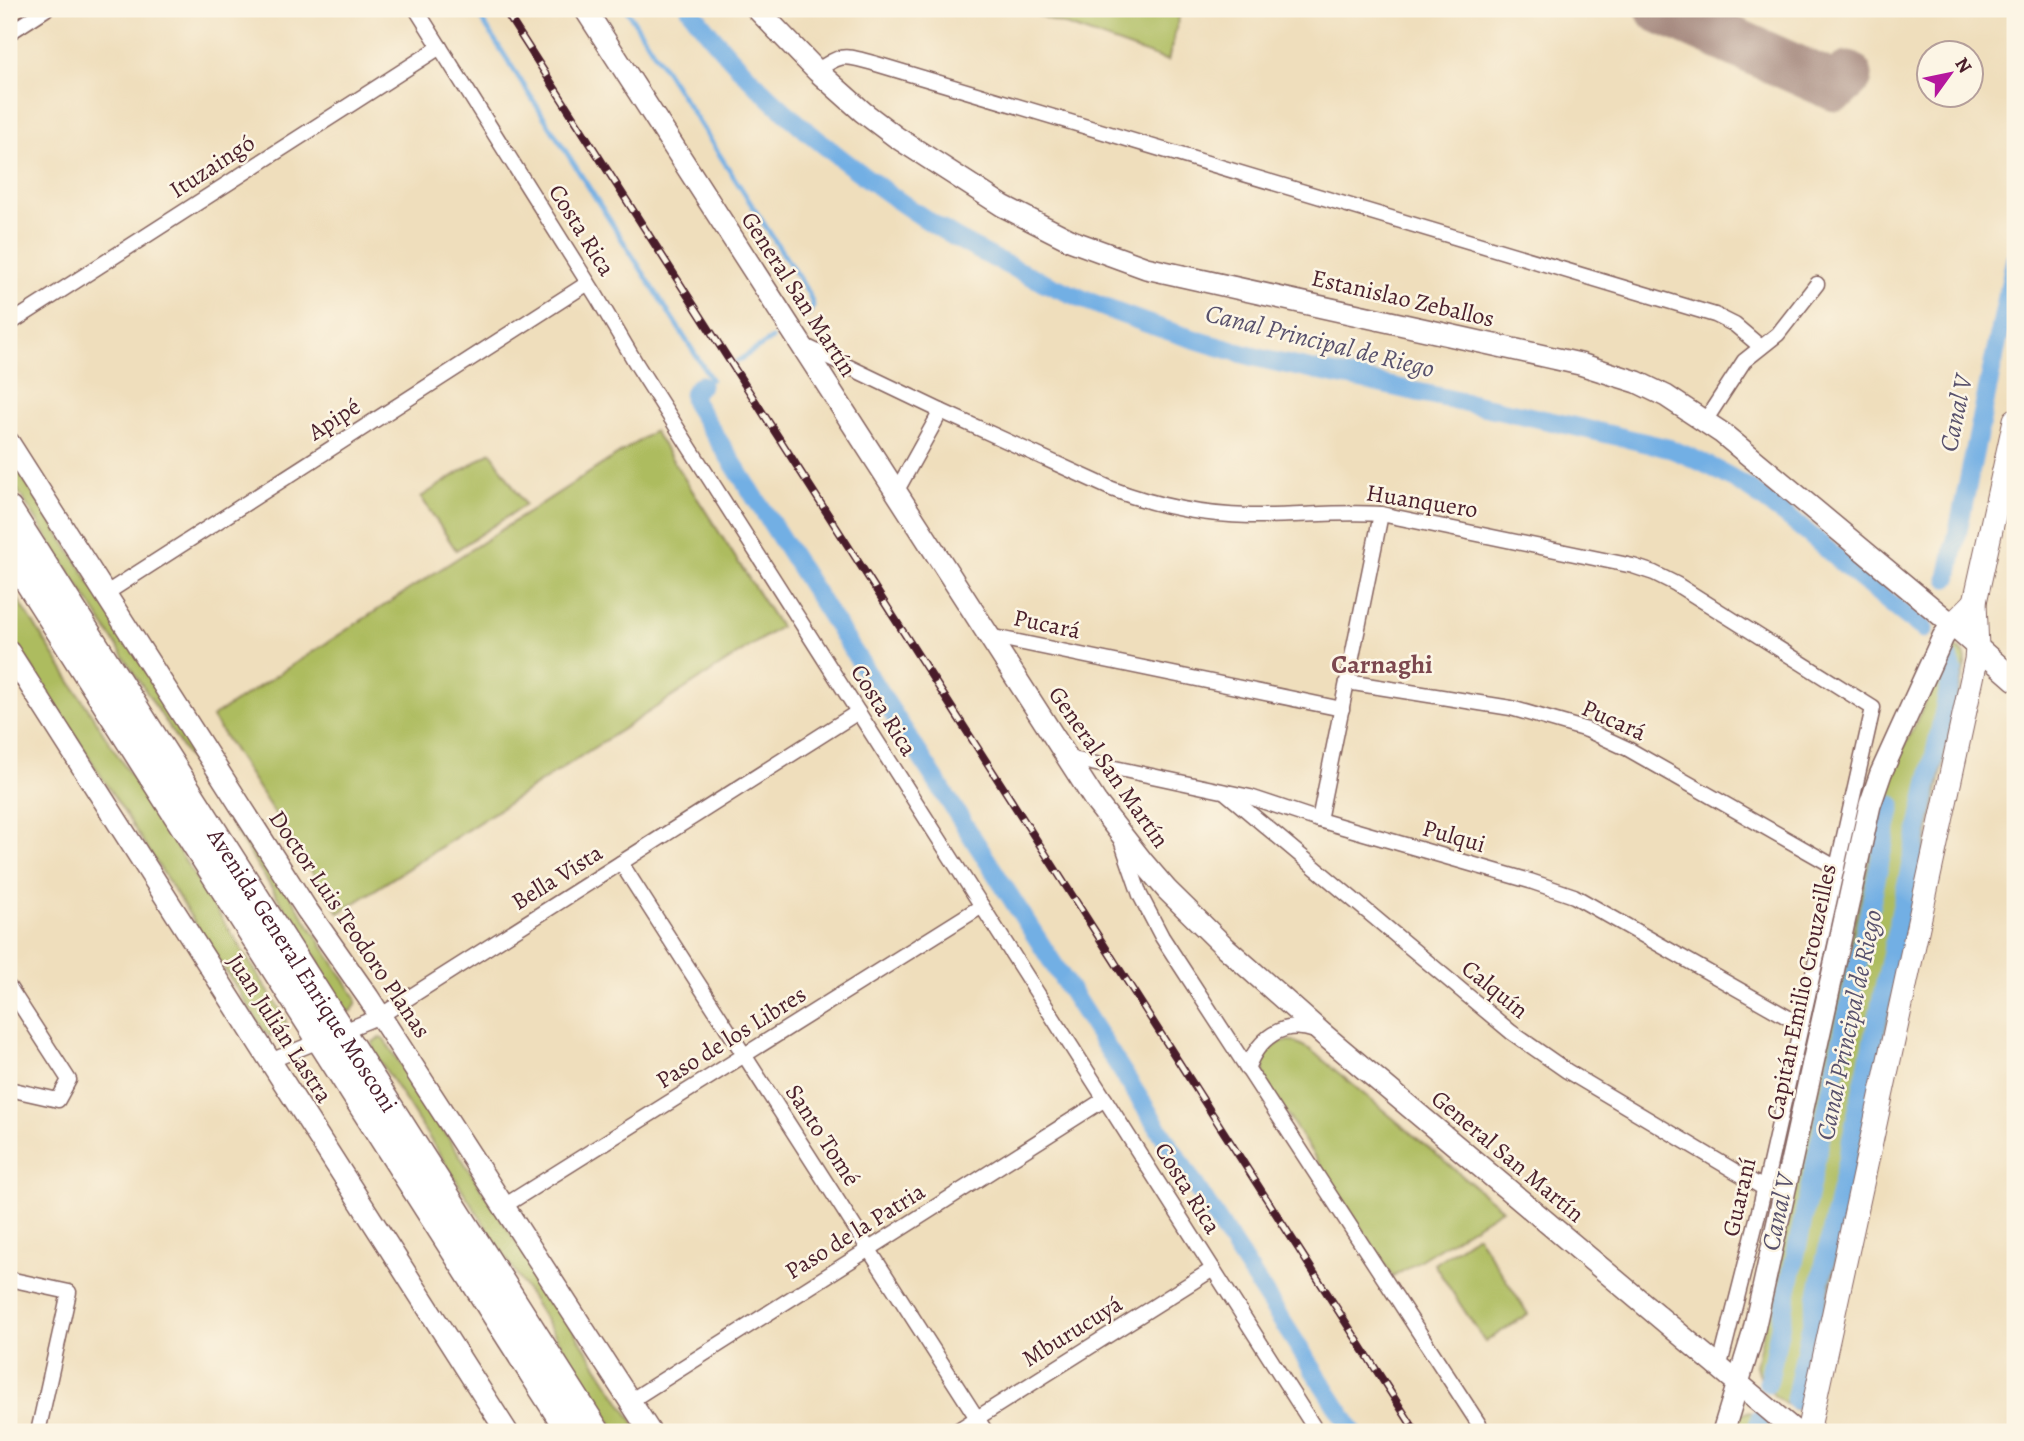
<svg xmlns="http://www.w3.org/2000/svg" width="2024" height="1441" viewBox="0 0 2024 1441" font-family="Alegreya,serif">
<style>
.green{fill:#adbc5e;stroke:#7c6e44;stroke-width:2}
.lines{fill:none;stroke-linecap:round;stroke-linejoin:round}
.stream{stroke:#72afe4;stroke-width:5}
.canal{stroke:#72afe4;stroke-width:19}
.taxiway{stroke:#9c7e74;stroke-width:49}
.street-casing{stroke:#84625e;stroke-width:17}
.secondary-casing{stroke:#84625e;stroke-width:24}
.primary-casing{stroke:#84625e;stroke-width:25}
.highway-casing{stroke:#84625e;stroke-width:29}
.street{stroke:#fff;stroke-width:14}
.secondary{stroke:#fff;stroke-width:21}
.primary{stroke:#fff;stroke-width:23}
.highway{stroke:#fff;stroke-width:26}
.rail-casing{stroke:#4a1f2b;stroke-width:8}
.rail{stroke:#fcf5e5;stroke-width:5;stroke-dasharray:16;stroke-linecap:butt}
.labels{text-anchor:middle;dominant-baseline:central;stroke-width:5;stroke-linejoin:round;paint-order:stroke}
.street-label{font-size:24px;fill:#4a1f2b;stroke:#fcf5e5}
.water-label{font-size:26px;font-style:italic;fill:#58516c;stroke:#fcf5e5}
.neighbourhood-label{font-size:26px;font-weight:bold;fill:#7c474e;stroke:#fcf5e5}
</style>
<rect width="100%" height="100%" fill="#fcf5e5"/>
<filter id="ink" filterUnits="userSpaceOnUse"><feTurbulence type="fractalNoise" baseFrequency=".0143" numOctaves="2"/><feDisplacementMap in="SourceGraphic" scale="14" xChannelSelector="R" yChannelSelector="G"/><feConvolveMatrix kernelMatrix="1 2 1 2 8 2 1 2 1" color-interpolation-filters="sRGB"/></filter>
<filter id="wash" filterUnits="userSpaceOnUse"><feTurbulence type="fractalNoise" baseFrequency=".00686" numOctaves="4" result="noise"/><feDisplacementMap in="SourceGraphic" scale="28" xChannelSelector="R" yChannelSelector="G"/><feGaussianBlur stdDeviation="1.57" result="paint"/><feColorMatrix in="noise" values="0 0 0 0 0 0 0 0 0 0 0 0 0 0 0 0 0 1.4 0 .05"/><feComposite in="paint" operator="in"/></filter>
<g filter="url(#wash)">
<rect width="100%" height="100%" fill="#efdebc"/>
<!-- green -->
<g class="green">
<polygon points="1020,9 1181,9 1168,61"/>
<polygon points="654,431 780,627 339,913 212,717"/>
<polygon points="491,452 525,505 456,550 421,497"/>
<polygon points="9,456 356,998 356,1005 351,1011 343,1012 317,975 319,962 9,477"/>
<polygon points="9,585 286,1019 285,1028 275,1035 269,1036 264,1031 9,632"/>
<path d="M1953 649C1960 648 1965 653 1966 660L1805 1404 1799 1409H1794C1777 1400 1759 1385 1756 1365L1882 799 1887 783 1948 654Z"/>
<polygon points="381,1037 384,1039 640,1432 617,1432 373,1050 373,1042"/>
<path d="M1283 1041H1293L1311 1050 1502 1209 1393 1277 1266 1082C1260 1062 1264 1050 1283 1041Z"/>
<polygon points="1477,1235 1528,1314 1485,1342 1434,1264"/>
<polygon points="1749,1411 1757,1415 1777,1432 1731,1432 1738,1416"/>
</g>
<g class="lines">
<!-- stream -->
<g class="stream">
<polyline points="475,9 711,379"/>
<polyline points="626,9 809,294 813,306 808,315"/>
<polyline points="736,362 772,339"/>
<polyline points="1902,613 1903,621 1916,631"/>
</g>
<!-- canal -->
<g class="canal">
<path d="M690 9C733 67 786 116 843 160 884 191 926 222 972 247 1058 293 1150 328 1244 354 1283 365 1324 372 1363 380 1466 403 1569 424 1671 449 1691 457 1711 466 1730 477 1801 519 1857 581 1924 629"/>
<path d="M701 385C693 390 691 395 695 404L1353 1432"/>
<polyline points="1948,578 2015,259"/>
<polyline points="1768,1383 1892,805"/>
<polyline points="1795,1400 1953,670 1950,661"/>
<polyline points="1757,1432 1760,1418"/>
</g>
<!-- taxiway -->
<polyline class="taxiway" points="1660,9 1836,87 1848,76"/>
</g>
</g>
<g filter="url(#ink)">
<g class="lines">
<!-- street casing -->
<g class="street-casing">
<g id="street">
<polyline points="416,9 597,297 637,365 1317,1432"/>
<polyline points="9,33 46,9"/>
<path d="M817 71C842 52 845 56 873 63L1715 315 1735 325 1761 347"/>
<polyline points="9,324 440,47"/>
<path d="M801 344 941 411 1112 489C1156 506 1203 515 1250 516 1294 517 1337 511 1381 514L1633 566 1654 573 1676 584 1873 708 1761 1203 1719 1369"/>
<polyline points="1705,421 1744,361 1778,334 1817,284"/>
<polyline points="896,492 941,411"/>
<polyline points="105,594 588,283"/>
<polyline points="989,636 1342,709"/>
<polyline points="1347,682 1511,708 1587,730 1628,749 1837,868"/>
<polyline points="1068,758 1250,797 1319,820 1530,881 1574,896 1801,1025"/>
<polyline points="1226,793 1511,1032 1567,1071 1765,1189"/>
<polyline points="1319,820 1381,514"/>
<polyline points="1122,843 1140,895 1162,937 1484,1432"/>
<polyline points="621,863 986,1432"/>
<polyline points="9,987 69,1080 58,1100 9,1089"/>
<polyline points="270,1061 380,1016 858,712"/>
<path d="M1247 1069C1258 1039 1282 1019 1315 1031"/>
<polyline points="504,1206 982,906"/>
<polyline points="9,1279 69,1292 38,1432"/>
<polyline points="630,1401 1105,1099"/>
<polyline points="955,1432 1213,1269"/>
</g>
</g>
<!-- secondary casing -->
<g class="secondary-casing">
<g id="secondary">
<polyline points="585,9 1096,802 1142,861 1167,890 1226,948 1323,1034 1796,1432"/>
<polyline points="757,9 817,71 863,112 896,137 1003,206 1072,241 1146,268 1580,364 1637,382 1666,396 1722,433 1943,617 2015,680"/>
<polyline points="9,443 307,910 368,997 650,1432"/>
<polyline points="9,652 507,1432"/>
<polyline points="1723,1432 1753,1334 1870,805 1881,773 1943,637 1952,625"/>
</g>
</g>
<!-- primary casing -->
<g class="primary-casing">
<g id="primary">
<polyline points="1952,625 1975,602"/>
<polyline points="1808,1432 1976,660 1977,648 1975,602 2015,420"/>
</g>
</g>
<!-- highway casing -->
<g class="highway-casing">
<g id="highway">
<path id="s1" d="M9 510 597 1432"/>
<polyline points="9,552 570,1432"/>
</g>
</g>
<!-- street -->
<use href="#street" class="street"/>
<!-- secondary -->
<use href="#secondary" class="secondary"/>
<!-- primary -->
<use href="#primary" class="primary"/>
<!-- highway -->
<use href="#highway" class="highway"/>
<!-- rail casing -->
<g class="rail-casing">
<polyline id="rail" points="504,9 1416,1432"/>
</g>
<!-- rail -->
<use href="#rail" class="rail"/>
</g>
</g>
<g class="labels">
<!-- street labels -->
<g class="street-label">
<text transform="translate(212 166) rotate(-33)">Ituzaingó</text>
<text transform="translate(582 230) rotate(58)">Costa Rica</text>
<text transform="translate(799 294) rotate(57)">General San Martín</text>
<text transform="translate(1403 298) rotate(13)">Estanislao Zeballos</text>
<text transform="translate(334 419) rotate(-33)">Apipé</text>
<text transform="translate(1422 501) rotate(9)">Huanquero</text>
<text transform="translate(1047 624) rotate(12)">Pucará</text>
<text transform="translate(884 710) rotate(58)">Costa Rica</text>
<text transform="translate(1614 720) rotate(24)">Pucará</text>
<text transform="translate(1109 767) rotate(55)">General San Martín</text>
<text transform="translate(1454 836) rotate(16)">Pulqui</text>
<text transform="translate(557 877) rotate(-32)">Bella Vista</text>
<text transform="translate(350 924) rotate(56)">Doctor Luis Teodoro Planas</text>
<text stroke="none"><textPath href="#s1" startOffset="546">Avenida General Enrique Mosconi</textPath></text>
<text transform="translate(1495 989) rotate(39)">Calquín</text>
<text transform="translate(1801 992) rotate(-78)">Capitán Emilio Crouzeilles</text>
<text transform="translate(280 1028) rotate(57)">Juan Julián Lastra</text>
<text transform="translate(731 1037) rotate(-32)">Paso de los Libres</text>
<text transform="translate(823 1135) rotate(57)">Santo Tomé</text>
<text transform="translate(1508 1156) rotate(40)">General San Martín</text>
<text transform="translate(1188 1188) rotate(58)">Costa Rica</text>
<text transform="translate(1739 1197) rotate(-77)">Guaraní</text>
<text transform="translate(855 1231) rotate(-32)">Paso de la Patria</text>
<text transform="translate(1072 1331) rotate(-32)">Mburucuyá</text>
</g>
<!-- water labels -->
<g class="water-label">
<text transform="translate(1320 341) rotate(14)">Canal Principal de Riego</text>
<text transform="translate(1956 413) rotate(-78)">Canal V</text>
<text transform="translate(1849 1025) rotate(-78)">Canal Principal de Riego</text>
<text transform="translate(1778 1212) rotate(-78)">Canal V</text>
</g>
<!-- neighbourhood labels -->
<g class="neighbourhood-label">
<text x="1382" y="664">Carnaghi</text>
</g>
</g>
<!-- margin -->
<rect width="2024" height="1441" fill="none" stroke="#fcf5e5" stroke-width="35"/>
<!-- north arrow -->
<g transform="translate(1950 74) rotate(57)"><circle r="33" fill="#fcf5e5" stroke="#b59f9b" stroke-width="2"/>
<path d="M0-5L12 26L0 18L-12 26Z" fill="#b5179e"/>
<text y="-10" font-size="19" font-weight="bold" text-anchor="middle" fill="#4a1f2b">N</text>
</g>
</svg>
